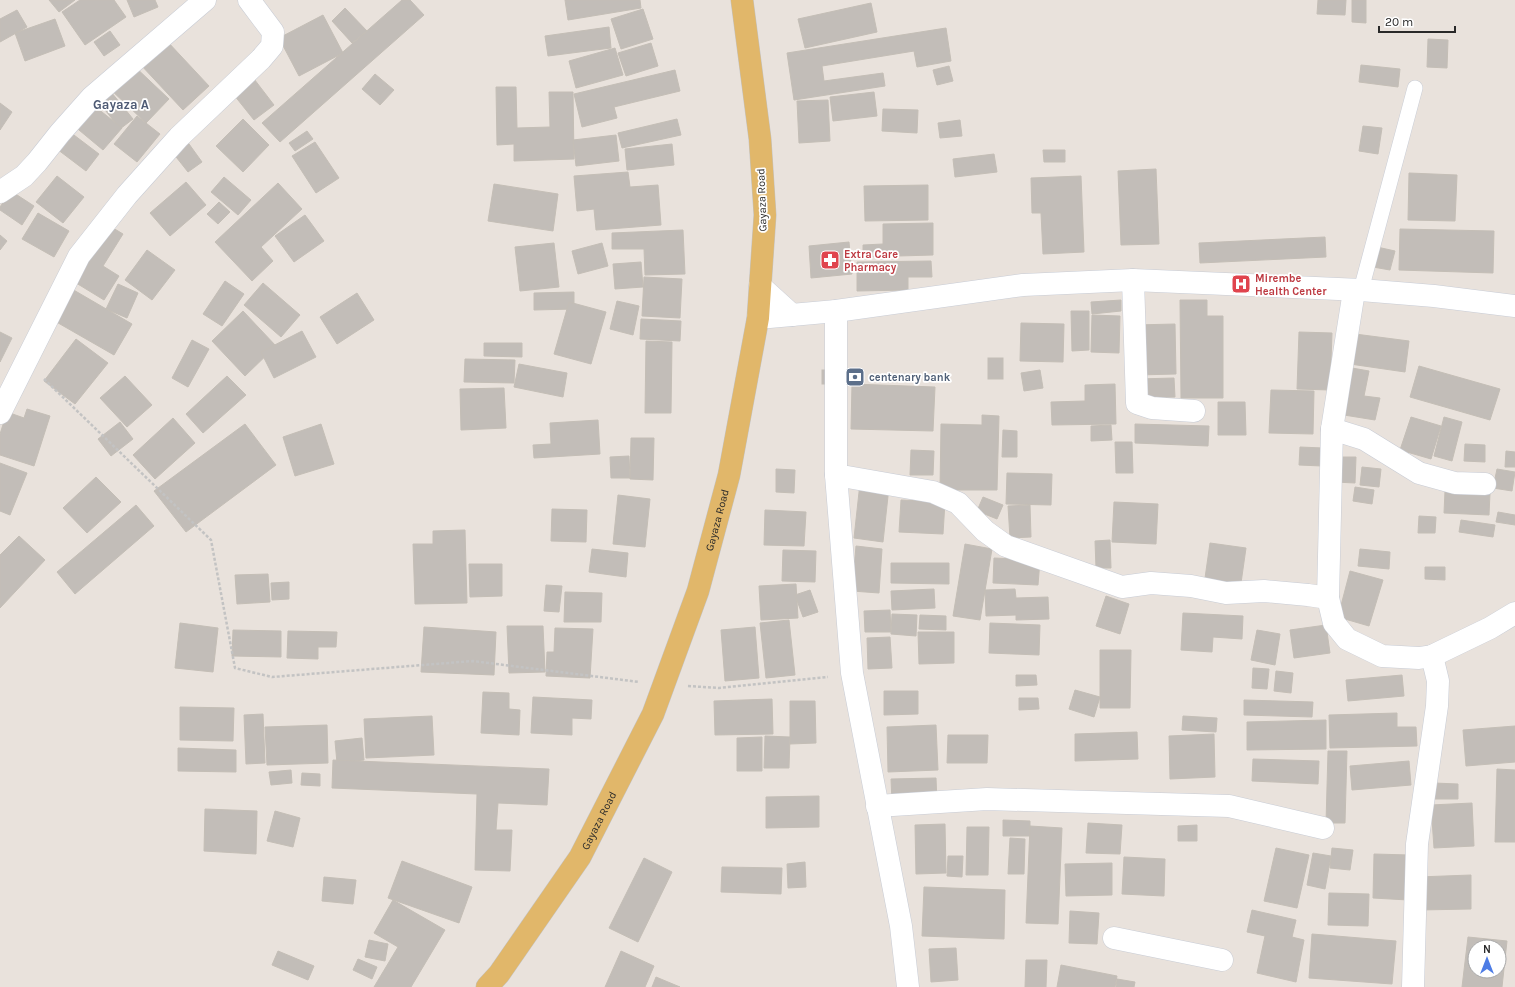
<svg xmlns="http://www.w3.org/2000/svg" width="1515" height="987" viewBox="0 0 1515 987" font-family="Karla,sans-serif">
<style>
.building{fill:#c2bdb8;stroke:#c4beb6;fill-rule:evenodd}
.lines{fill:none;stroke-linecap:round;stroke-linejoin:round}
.service-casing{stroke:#c8ccd5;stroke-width:16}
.minor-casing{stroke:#c8ccd5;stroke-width:23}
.tertiary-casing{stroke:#c8ccd5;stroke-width:23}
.primary-casing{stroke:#c3c3c3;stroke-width:23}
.path{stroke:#c3c3c3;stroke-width:2.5;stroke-dasharray:3 2;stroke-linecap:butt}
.service{stroke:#fff;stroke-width:15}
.minor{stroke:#fff;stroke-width:22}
.tertiary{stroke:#fff;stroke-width:22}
.primary{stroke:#e1b76a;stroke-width:22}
.labels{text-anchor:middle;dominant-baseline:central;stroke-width:3.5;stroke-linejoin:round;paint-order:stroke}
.street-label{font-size:11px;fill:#292929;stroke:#fff}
.health-label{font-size:11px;font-weight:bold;fill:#be3a42;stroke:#fff;text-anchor:start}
.service-label{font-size:11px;font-weight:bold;fill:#4e5e75;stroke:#fff;text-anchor:start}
.quarter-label{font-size:13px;font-weight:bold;fill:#4e5a74;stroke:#fff}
</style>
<rect width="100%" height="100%" fill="#e9e2dc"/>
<!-- building -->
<g class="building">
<polygon points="49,0 75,0 59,12"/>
<polygon points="80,0 114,0 126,17 85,45 62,12"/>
<polygon points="127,0 155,0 158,7 134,17"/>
<polygon points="402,0 410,0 424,15 280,142 262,123"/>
<polygon points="565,0 640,0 641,8 568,20"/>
<polygon points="1318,0 1346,0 1345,15 1317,14"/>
<polygon points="1352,0 1366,0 1366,23 1352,22"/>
<polygon points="871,3 877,32 805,48 798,19"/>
<polygon points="345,8 367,31 352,43 332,21"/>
<polygon points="643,9 653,39 621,49 611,19"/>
<polygon points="17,10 27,27 0,42 0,19"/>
<polygon points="323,15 343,53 299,76 279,38"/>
<polygon points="55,19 65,46 25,61 15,33"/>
<polygon points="609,27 611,48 548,56 545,36"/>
<polygon points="946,28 951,61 917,67 914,51 822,66 824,81 883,73 885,86 794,100 787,53"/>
<polygon points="110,31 120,45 104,56 94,42"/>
<polygon points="1428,39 1448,40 1447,68 1427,67"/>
<polygon points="166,40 209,86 183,110 140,64"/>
<polygon points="651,43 658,66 626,76 618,53"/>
<polygon points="615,48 623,75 576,88 569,61"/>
<polygon points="132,64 169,99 146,123 109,88"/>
<polygon points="1361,65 1400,69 1398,87 1359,82"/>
<polygon points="949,66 953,81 937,85 933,70"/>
<polygon points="675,70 680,91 614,107 617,118 582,127 574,94"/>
<polygon points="375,74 394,90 380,105 362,89"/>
<polygon points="251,75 274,105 254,120 230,90"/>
<polygon points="107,87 133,119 120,129 95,97"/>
<polygon points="496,87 516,87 517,128 550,127 549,92 573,92 574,159 514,161 514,144 497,145"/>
<polygon points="874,92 877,116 833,121 830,97"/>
<polygon points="828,100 830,141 799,143 797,101"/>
<polygon points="0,103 12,112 0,130"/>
<polygon points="92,104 122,128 103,150 73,125"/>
<polygon points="883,109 918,110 917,133 882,131"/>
<polygon points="137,116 160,134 137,162 114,144"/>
<polygon points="243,119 269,145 243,172 216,146"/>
<polygon points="677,119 681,135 622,148 618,133"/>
<polygon points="960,120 962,136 940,138 938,123"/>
<polygon points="1363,126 1382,128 1378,154 1359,151"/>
<polygon points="66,129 99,154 86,171 53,146"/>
<polygon points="307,131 313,139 295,151 289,143"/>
<polygon points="616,135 619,161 576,166 573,140"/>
<polygon points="184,137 202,162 188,172 169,148"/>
<polygon points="315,142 339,178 316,193 292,156"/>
<polygon points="672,144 674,165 627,170 625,149"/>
<polygon points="1043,150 1065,150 1065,162 1044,162"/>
<polygon points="994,154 997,172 955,177 953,159"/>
<polygon points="1156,169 1159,244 1121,245 1118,171"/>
<polygon points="628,172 630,187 658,185 661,225 596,230 594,209 577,211 574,176"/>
<polygon points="1409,173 1457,175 1455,221 1408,220"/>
<polygon points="57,176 84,197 63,223 36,202"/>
<polygon points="1081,176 1084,252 1043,254 1041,213 1032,213 1031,178"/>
<polygon points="224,177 251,200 238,215 211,192"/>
<polygon points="186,182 206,205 170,236 150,213"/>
<polygon points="278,183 302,209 261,247 273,261 252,281 215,242"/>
<polygon points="494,184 558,194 553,231 488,221"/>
<polygon points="928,185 928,220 865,221 864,186"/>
<polygon points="11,191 34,206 22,225 0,210 0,207"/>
<polygon points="219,202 230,212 218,224 207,214"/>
<polygon points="38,213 69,231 54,257 22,239"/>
<polygon points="305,215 324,241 294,262 275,236"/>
<polygon points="103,222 123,234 103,266 119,276 104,300 68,278"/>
<polygon points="933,223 933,255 863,257 863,245 883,244 883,224"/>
<polygon points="1400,229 1494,231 1493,273 1399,270"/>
<polygon points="683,230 685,274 645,275 644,249 612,249 612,233"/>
<polygon points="0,235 7,241 0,250"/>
<polygon points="1325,237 1326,257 1200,263 1199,243"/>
<polygon points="849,242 852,274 811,278 809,246"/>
<polygon points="554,243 559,287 520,291 515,247"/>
<polygon points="602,243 608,266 578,274 572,251"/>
<polygon points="1377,247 1395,251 1390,270 1373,267"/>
<polygon points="147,250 175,270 152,300 125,280"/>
<polygon points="931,261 932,277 908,277 908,290 857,291 857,262"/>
<polygon points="641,262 643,287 615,289 613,264"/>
<polygon points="644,277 682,279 680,318 642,316"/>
<polygon points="225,281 244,294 222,326 203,314"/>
<polygon points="263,283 300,315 281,337 244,305"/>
<polygon points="118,284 138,293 127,318 106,309"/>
<polygon points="65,285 132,324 114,355 46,316"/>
<polygon points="574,292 574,309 534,310 534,293"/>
<polygon points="357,293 374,320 337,344 320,317"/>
<polygon points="1121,300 1121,311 1092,314 1091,302"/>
<polygon points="1180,300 1207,300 1207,316 1223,316 1223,398 1181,398"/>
<polygon points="617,301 639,306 633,335 610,329"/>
<polygon points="569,302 606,312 591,364 554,354"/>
<polygon points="243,311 276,346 245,376 212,341"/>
<polygon points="1071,311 1089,311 1089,350 1072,351"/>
<polygon points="1092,315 1120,316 1119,353 1091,352"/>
<polygon points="641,319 681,321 680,341 640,339"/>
<polygon points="1021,323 1064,324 1063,362 1020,361"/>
<polygon points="1175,324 1176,374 1137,375 1135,325"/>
<polygon points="302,331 316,357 274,378 261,352"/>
<polygon points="0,332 12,338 0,362"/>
<polygon points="1299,332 1332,333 1330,390 1297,389"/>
<polygon points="1355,334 1409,341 1405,372 1350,364"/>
<polygon points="76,339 108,363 75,404 44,381"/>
<polygon points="192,340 209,349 188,387 172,378"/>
<polygon points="646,341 672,342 671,413 645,413"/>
<polygon points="484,343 522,343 522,357 484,356"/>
<rect x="988" y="358" width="15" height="21"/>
<polygon points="465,359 515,360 514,383 464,382"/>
<polygon points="519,364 567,373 563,397 514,387"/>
<polygon points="1419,366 1500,389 1490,420 1410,397"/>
<polygon points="1352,368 1369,371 1364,396 1380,398 1375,420 1344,415"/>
<rect x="822" y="370" width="17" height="14"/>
<polygon points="1040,370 1043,388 1024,391 1021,373"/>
<polygon points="125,376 152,405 127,427 100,398"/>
<polygon points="227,376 246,395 203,433 186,414"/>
<polygon points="1174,378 1175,397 1139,398 1138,379"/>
<polygon points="852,384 935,387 933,431 851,429"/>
<polygon points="1115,384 1116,424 1052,425 1051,402 1085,401 1085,385"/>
<polygon points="504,388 506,428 461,430 460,389"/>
<polygon points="1271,390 1314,391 1313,434 1269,433"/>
<polygon points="1218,402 1245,402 1246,435 1218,435"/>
<polygon points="27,409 50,416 34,466 0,455 0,434 7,412 24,418"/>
<polygon points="982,415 999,416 997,490 940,490 941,424 982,425"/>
<polygon points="1411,417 1441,426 1431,459 1400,450"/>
<polygon points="1444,417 1462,422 1452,461 1434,456"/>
<polygon points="173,418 195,443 155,479 133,455"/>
<polygon points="598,420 600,454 534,458 533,445 551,444 550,423"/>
<polygon points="120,422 133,439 111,456 98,439"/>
<polygon points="245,424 276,465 186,532 154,491"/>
<polygon points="321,424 334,464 295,476 283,437"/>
<polygon points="1135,424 1209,426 1208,446 1135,443"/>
<polygon points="1111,425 1112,440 1091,441 1091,426"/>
<polygon points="1003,430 1017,431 1017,457 1002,457"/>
<polygon points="631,438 654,438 653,480 630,479"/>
<polygon points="1115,442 1132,442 1133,473 1116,473"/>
<polygon points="1465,444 1485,445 1485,462 1464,461"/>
<polygon points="1300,447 1323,448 1322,466 1299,465"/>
<polygon points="911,450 934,451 933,475 910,475"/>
<polygon points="1506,451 1515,452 1515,467 1505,467"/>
<polygon points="629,456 630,478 611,478 610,457"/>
<polygon points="1336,457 1356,457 1355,483 1335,482"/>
<polygon points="0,463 27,473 10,515 0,511"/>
<polygon points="1362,467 1381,469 1379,487 1360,485"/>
<polygon points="776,469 795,470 794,493 776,492"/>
<polygon points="1497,469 1515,472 1512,491 1493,488"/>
<polygon points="1007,473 1052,474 1051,505 1006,504"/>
<polygon points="96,477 121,502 87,533 63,508"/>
<polygon points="860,483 889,487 883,542 854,538"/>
<polygon points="1355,487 1374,490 1372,504 1353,501"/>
<polygon points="1445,491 1490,493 1489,515 1444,513"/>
<polygon points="618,495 650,499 645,547 613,544"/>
<polygon points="983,497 1003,505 997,519 977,511"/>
<polygon points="901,500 945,502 943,534 899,532"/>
<polygon points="1114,502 1158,504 1156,544 1112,542"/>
<polygon points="136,505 154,526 75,594 57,572"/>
<polygon points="1030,505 1031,537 1010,538 1008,506"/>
<polygon points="552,509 587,510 586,542 551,541"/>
<polygon points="765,510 806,512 804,546 764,545"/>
<polygon points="1498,512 1515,515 1515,525 1496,522"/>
<polygon points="1419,516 1436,517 1435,533 1418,533"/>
<polygon points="1461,520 1495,525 1493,537 1459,532"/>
<polygon points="465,530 467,603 415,604 413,544 433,544 433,531"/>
<polygon points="19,536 45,560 0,608 0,555"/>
<polygon points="1110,540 1111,568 1096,568 1095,541"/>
<polygon points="1210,543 1246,548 1240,590 1204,585"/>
<polygon points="965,544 992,549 980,620 953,616"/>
<polygon points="856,546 882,549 879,593 852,591"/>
<polygon points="592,549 628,553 626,577 589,572"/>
<polygon points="1360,549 1390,552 1389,569 1358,566"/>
<polygon points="783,550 816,551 815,582 782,581"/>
<polygon points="994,558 1040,560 1038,585 993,583"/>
<polygon points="891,563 949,563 949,584 891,583"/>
<polygon points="469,564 502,564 502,596 470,597"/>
<polygon points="1425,567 1445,567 1445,580 1425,579"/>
<polygon points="1350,571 1383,580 1369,626 1338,617"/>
<polygon points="268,574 270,602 237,604 235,575"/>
<polygon points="289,582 289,599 272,600 271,583"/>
<polygon points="796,584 798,618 761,620 759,586"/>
<polygon points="546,585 562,586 559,612 544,611"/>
<polygon points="934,589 935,608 892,610 891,591"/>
<polygon points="1015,589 1016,598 1048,597 1049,619 1016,620 1016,615 986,616 985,590"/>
<polygon points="810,590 818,612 803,617 795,595"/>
<polygon points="565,592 602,593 601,622 564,622"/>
<polygon points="1106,596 1129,604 1120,634 1096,626"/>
<polygon points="890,610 891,632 865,632 864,611"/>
<polygon points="1183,613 1243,616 1242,639 1213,637 1212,652 1181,650"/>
<polygon points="892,614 917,615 916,636 891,634"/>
<polygon points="920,615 946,616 946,630 919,629"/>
<polygon points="789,620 795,675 766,678 760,623"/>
<polygon points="180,623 218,628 213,672 175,668"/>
<polygon points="990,623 1040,625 1039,655 989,653"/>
<polygon points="1326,625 1330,653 1294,658 1290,630"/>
<polygon points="507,626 543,626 545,672 509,673"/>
<polygon points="424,627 496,632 494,675 421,672"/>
<polygon points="755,627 759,678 725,681 721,630"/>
<polygon points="555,628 593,629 590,678 546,676 547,652 554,652"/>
<polygon points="233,630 281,631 281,657 232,656"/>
<polygon points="1257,630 1280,634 1275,665 1251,660"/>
<polygon points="288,631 337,632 336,647 318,647 318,659 287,658"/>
<polygon points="918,632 954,632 954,663 919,664"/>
<polygon points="890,637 892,668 868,669 867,638"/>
<polygon points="1100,650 1131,650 1130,708 1100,708"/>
<polygon points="1253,668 1269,669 1267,689 1252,688"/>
<polygon points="1276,671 1293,673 1291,693 1274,691"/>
<polygon points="1016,675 1036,675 1037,685 1016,686"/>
<polygon points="1402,675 1404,696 1348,701 1346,680"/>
<polygon points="1075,690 1100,697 1094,717 1069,709"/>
<polygon points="884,691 918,691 918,714 884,715"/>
<polygon points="483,692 509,693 509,709 520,710 519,735 481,733"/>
<polygon points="533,697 592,700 591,719 572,718 572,735 531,733"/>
<polygon points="1019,698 1038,698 1039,709 1019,710"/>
<polygon points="772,699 773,734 715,735 714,701"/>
<polygon points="1244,700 1313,702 1312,717 1244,715"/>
<polygon points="790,701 815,701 816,743 790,744"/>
<polygon points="180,707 234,708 233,741 180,740"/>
<polygon points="1397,713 1397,727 1416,727 1417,746 1330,748 1329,715"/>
<polygon points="263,714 265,763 246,764 244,715"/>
<polygon points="432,716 434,755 366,758 364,719"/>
<polygon points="1183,716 1217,718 1216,732 1182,730"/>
<polygon points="1326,720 1326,749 1247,750 1247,722"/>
<polygon points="327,725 328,763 267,765 265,727"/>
<polygon points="936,725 938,770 888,772 887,727"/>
<polygon points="1515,726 1515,762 1466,766 1463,730"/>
<polygon points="1137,732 1138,759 1075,761 1075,734"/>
<polygon points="1214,734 1215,777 1170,779 1169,736"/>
<polygon points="948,735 988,735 987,763 947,763"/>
<polygon points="765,736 790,737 789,768 764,768"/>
<polygon points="762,737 762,771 737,771 737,738"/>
<polygon points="362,738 364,760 337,763 335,741"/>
<polygon points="178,748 236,750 236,772 178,771"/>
<polygon points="1328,751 1347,751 1345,823 1326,823"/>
<polygon points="1253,759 1319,761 1318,784 1252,781"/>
<polygon points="333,760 549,769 547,805 498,803 496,830 512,830 510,871 475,870 477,794 332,788"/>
<polygon points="1409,761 1411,785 1352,790 1350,766"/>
<polygon points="1497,769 1515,770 1515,842 1495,842"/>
<polygon points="291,770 292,783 271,785 269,772"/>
<polygon points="302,773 320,774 320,786 301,785"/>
<polygon points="936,778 937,802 892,803 891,779"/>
<polygon points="1434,783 1458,784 1458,799 1434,799"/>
<polygon points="819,796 819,827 766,828 766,797"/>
<polygon points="1472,803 1474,846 1434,848 1431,805"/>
<polygon points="205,809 257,811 256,854 204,851"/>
<polygon points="275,811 300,818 293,847 267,841"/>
<polygon points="1003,820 1030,821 1030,836 1003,836"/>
<polygon points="1088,823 1122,825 1120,854 1086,853"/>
<polygon points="945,824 946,873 916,874 915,825"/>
<polygon points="1197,825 1197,841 1178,841 1178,826"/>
<polygon points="1030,826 1062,828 1058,924 1026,923"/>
<polygon points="967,827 989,827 988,875 966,875"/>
<polygon points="1010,838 1025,839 1024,874 1008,874"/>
<polygon points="1276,848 1309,855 1297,908 1264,901"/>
<polygon points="1332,848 1353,850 1350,870 1330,868"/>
<polygon points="1313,853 1331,856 1325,889 1307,885"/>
<polygon points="1374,854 1409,855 1408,900 1373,898"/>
<polygon points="948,856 963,856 962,877 947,876"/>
<polygon points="1124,857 1165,859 1164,896 1122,894"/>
<polygon points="644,858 672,872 638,942 609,928"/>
<polygon points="402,861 472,887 459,923 388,898"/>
<polygon points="805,862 806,887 788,888 787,864"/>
<polygon points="1112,863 1112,895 1066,896 1065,864"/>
<polygon points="722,867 782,868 781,894 721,892"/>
<polygon points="1471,875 1471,909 1419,910 1418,877"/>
<polygon points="324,877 356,880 353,904 322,901"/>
<polygon points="924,887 1005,890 1004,939 922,936"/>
<polygon points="1329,893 1369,894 1368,926 1328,925"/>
<polygon points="393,900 445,930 411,987 374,987 398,947 374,933"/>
<polygon points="1252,910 1296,920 1292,937 1304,940 1296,982 1257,973 1265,936 1247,932"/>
<polygon points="1070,911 1099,913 1097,944 1069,943"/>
<polygon points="1312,934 1396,941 1392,984 1309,978"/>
<path d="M1468 937 1507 941 1502 987H1462ZM1475 947H1499V971H1475Z"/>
<polygon points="369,940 388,944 385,961 365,957"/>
<polygon points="956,948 958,980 931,982 929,949"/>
<polygon points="278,951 314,966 308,980 272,965"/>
<polygon points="621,951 654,966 645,987 605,987"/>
<polygon points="358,959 377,967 372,979 353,970"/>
<polygon points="1026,960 1047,960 1046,987 1025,987"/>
<polygon points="1061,965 1117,976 1115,987 1057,987"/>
<polygon points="656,977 680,987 652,987"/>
<polygon points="1117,979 1135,982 1134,987 1116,987"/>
</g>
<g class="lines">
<!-- service casing -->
<g class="service-casing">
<polyline id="service" points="1361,290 1415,88"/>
</g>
<!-- minor casing -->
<g class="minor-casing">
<g id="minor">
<polyline points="0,192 24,176 37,162 60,133 92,97 205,0"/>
<polyline points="1133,280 1137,403 1152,408 1194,411"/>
<polyline points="760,286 792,315"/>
<polyline points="836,311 836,475 852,673 901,926 908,987"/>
<polyline points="0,413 79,256 127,195 179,137 261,59 272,46 273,32 249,0"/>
<polyline points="1332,429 1364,439 1419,473 1455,483 1485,484"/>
<polyline points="836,475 933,492 958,503 985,531 1006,546 1122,587 1151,583 1191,586 1226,593 1264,591 1308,595 1328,598 1334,623 1347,639 1382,656 1419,658 1432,656 1490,628 1515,613"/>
<polyline points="1328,598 1332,429 1354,291"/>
<polyline points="877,806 987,799 1229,806 1323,828"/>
<polyline points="1114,938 1222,960"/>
<polyline points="1413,987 1417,844 1437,706 1438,681 1432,656"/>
</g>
</g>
<!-- tertiary casing -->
<g class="tertiary-casing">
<polyline id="tertiary" points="758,318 836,311 1023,285 1133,280 1361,290 1434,296 1515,306"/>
</g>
<!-- primary casing -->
<g class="primary-casing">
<g id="primary">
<path id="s1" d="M487 987 499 974 580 857 653 714 698 591 729 475 758 318 765 215 760 139 742 0"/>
</g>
</g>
<!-- path -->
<g class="path">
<polyline points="44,379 211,540 235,668 272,677 473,661 639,682"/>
<polyline points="688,686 719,688 828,677"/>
</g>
<!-- service -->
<use href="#service" class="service"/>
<!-- minor -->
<use href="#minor" class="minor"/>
<!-- tertiary -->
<use href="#tertiary" class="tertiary"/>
<!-- primary -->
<use href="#primary" class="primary"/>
</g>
<!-- icons -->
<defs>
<g id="pharmacy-square" transform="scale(1)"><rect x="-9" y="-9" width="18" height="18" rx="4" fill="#e0444e" stroke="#fff"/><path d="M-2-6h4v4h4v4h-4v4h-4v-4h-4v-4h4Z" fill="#fff"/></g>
<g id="hospital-square" transform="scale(1)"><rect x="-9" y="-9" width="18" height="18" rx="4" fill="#e0444e" stroke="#fff"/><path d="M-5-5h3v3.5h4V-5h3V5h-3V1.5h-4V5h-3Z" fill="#fff"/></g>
<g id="bank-square" transform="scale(1)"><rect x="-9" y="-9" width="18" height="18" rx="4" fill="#5c6f8a" stroke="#fff"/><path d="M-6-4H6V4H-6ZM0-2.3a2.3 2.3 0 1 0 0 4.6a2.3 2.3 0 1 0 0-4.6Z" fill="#fff"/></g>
</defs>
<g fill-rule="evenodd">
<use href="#pharmacy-square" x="830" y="260"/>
<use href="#hospital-square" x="1241" y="284"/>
<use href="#bank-square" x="855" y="377"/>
</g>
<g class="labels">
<!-- street labels -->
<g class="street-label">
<text transform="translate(762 200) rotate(-92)">Gayaza Road</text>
<text stroke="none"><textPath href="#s1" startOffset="525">Gayaza Road</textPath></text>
<text stroke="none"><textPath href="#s1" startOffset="201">Gayaza Road</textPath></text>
</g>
<!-- health labels -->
<g class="health-label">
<text x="844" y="254">Extra Care<tspan x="844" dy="13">Pharmacy</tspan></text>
<text x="1255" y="278">Mirembe<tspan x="1255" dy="13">Health Center</tspan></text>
</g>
<!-- service labels -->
<g class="service-label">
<text x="869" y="377">centenary bank</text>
</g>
<!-- quarter labels -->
<g class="quarter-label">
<text x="121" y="104">Gayaza A</text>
</g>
</g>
<!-- north arrow -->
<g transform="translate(1487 959)"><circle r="19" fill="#ffffff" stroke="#a9a9a9"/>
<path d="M0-3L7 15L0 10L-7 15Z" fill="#4d7ce5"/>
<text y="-6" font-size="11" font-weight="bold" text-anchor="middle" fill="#292929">N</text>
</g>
<!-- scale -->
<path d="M1379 26v6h76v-6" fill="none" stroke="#292929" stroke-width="2"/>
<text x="1385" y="26" font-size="12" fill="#292929" stroke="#ffffff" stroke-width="3" paint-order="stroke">20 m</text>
</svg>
